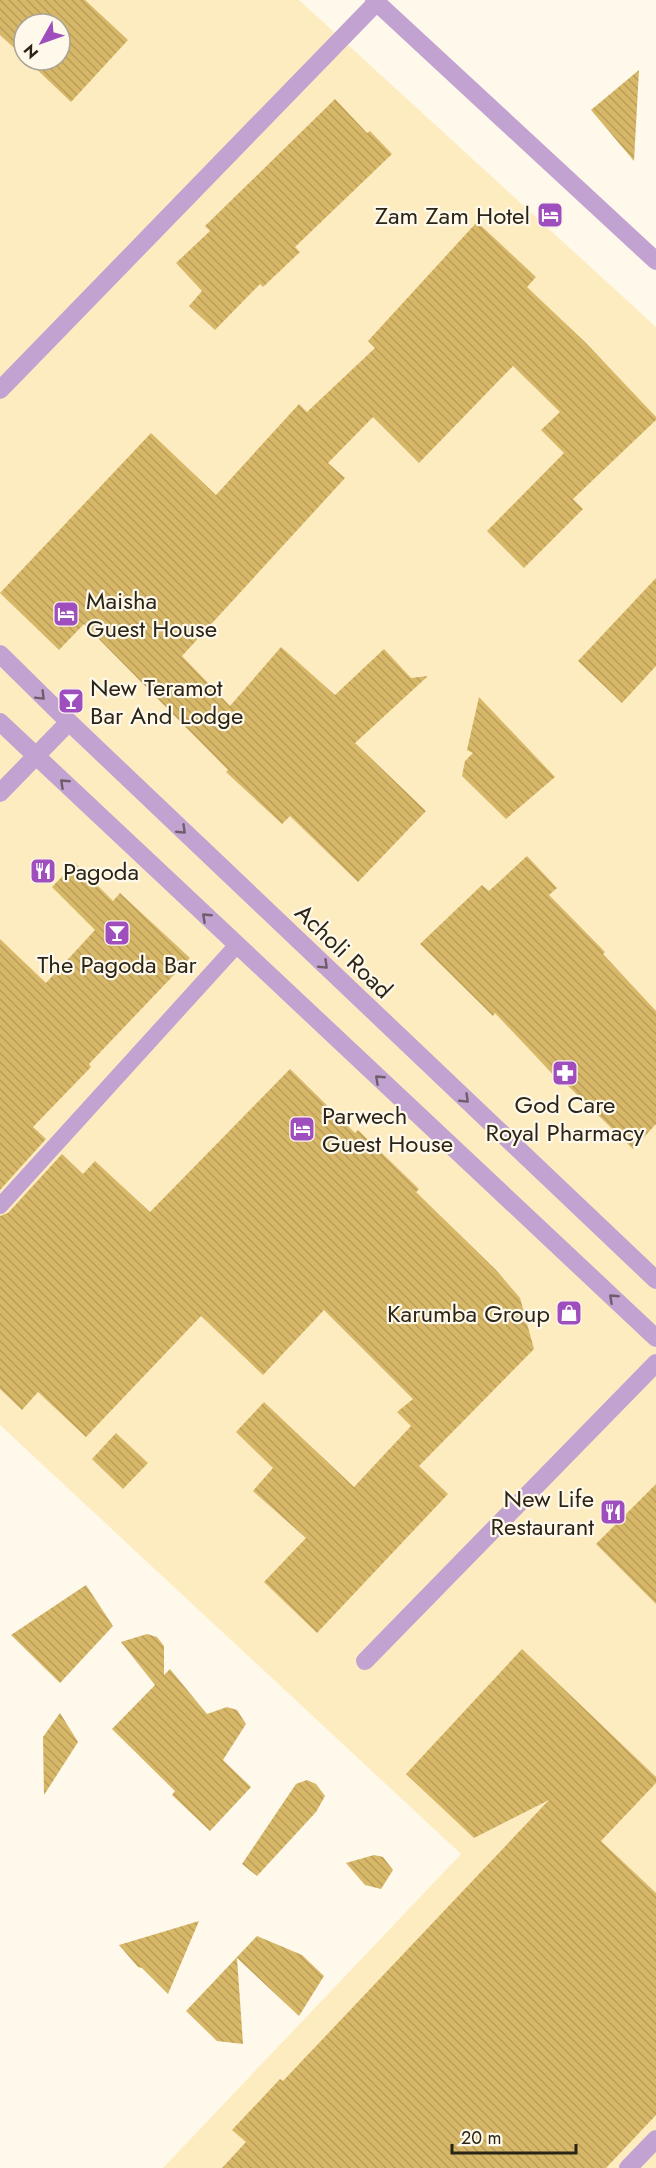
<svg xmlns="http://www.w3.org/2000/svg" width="656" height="2168" viewBox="0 0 656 2168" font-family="Jost,sans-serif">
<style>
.built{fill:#feecc1;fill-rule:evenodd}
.building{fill:url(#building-back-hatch)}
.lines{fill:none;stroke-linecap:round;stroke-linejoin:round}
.service{stroke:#c2a2d0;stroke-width:16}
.minor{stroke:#c2a2d0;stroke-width:18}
.oneway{stroke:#6e5d6a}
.labels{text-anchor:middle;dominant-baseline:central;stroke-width:4.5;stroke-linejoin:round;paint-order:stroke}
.poi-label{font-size:24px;fill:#2a2517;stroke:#fff9eb;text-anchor:start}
.street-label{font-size:24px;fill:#2a2517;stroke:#fff9eb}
</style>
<defs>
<pattern id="building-back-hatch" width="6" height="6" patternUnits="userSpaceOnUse" patternTransform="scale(1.5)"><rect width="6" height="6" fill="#d7b768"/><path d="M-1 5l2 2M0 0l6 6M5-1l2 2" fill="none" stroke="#b99d59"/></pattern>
</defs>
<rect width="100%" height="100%" fill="#fff9eb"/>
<!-- built -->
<path class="built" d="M0 0H299L656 327V2168H163L461 1854 0 1425ZM24 24H60V60H24Z"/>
<!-- building -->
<g class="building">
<polygon points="0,0 85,0 128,40 71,102 27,60 60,60 60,24 24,24 24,57 0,35"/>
<polygon points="639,70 634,161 591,110"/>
<polygon points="335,99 367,133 370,131 392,154 295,247 300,252 263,287 260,284 215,330 189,306 202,291 176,263 210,231 205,226"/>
<polygon points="477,222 536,277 527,287 586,343 656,417 656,420 573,499 583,509 524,568 487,531 564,453 541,430 560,412 513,366 419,463 373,417 328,463 345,478 182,656 230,706 281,647 335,695 384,649 411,678 428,676 355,743 426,811 358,882 290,816 282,824 226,772 228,770 84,624 59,650 0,593 151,433 216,495 299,404 307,412 375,348 368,341"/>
<polygon points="656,578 656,666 622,703 578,661"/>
<polygon points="479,697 555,777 506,819 462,776 465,761 473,753 467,750"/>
<polygon points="527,856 557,888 549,895 605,952 603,954 656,1011 656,1124 633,1149 564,1082 562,1084 495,1013 493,1016 420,944 482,885 489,891"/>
<polygon points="75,863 113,901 120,893 190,958 89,1064 91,1067 33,1127 46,1139 0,1190 0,939 46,983 95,930 52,887"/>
<polygon points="290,1069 355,1133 358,1130 419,1189 416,1192 496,1270 520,1298 534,1349 419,1466 448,1494 317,1633 264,1582 306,1538 253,1491 273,1468 236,1432 264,1402 354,1487 411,1426 397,1412 413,1399 324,1310 263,1375 201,1316 86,1437 38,1392 22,1410 0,1389 0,1216 8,1213 62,1154 83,1174 95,1161 150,1212"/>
<polygon points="116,1433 148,1463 123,1489 92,1459"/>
<polygon points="656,1484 656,1604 596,1544"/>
<polygon points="86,1585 113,1626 60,1683 11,1635"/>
<polygon points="147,1634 157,1637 164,1646 164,1675 170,1669 207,1714 227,1707 237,1710 246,1724 223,1760 251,1787 210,1831 172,1795 175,1791 112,1729 155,1685 121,1642"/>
<polygon points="522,1649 656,1777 656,1783 601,1841 656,1893 656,2115 606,2168 222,2168 246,2142 232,2130 280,2079 283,2081 549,1800 474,1838 406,1774"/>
<polygon points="60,1713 78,1742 44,1795 43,1737"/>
<polygon points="307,1780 316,1784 325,1796 316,1812 257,1876 242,1864 296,1784"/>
<polygon points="374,1855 383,1857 393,1870 381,1889 365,1885 346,1863"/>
<polygon points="199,1921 168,1994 142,1968 138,1967 119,1945"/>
<polygon points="257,1936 302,1955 324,1976 299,2016 237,1958 243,2044 217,2041 186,2011"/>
</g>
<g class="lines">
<!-- service -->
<polyline class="service" points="0,1206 237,945"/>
<!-- minor -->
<g class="minor">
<polyline points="374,0 656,261"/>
<polyline points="0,390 377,2"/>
<polyline points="0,654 69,722 656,1280"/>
<polyline points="0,722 656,1338"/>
<polyline points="0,793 69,722"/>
<polyline points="365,1661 656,1363"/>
<polyline points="628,2168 656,2139"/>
</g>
</g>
<!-- one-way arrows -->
<defs><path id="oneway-chevron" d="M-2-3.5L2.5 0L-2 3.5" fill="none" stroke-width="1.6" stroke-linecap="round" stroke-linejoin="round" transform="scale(1.5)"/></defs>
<g class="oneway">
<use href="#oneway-chevron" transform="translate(41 696) rotate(45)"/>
<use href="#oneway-chevron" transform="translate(64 783) rotate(-137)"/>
<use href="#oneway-chevron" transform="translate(182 830) rotate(44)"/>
<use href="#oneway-chevron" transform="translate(206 917) rotate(-137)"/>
<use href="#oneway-chevron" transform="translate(324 965) rotate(44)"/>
<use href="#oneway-chevron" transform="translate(379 1079) rotate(-137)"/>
<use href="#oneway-chevron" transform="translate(465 1099) rotate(44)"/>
<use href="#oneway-chevron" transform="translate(613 1298) rotate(-137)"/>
</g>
<!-- icons -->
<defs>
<g id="hotel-square" transform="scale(1.35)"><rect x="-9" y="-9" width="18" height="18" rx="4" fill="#9f4ebe" stroke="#fff9eb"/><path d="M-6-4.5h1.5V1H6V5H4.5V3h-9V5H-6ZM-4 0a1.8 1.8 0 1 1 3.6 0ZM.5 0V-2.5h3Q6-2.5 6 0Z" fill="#fff"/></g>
<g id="bar-square" transform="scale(1.35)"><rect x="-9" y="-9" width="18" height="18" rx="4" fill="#9f4ebe" stroke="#fff9eb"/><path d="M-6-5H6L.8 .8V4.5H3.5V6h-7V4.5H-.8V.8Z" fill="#fff"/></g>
<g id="restaurant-square" transform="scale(1.35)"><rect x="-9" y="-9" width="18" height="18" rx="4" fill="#9f4ebe" stroke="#fff9eb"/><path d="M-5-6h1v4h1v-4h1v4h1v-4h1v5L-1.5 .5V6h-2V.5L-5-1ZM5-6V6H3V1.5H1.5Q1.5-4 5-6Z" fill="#fff"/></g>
<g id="pharmacy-square" transform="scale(1.35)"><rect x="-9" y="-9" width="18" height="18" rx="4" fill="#9f4ebe" stroke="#fff9eb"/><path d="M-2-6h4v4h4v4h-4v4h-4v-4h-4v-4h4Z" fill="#fff"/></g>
<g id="shop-square" transform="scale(1.35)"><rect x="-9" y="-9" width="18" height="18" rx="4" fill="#9f4ebe" stroke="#fff9eb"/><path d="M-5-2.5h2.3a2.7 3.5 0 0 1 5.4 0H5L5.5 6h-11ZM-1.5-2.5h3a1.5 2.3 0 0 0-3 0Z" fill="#fff"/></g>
</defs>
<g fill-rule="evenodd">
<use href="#hotel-square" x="550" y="215"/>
<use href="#hotel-square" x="66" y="614"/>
<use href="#bar-square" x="71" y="701"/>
<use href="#restaurant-square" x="43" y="871"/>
<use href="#bar-square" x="117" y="933"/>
<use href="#pharmacy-square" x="565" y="1073"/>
<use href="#hotel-square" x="302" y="1129"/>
<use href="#shop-square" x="569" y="1313"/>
<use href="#restaurant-square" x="613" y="1512"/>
</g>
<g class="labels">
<!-- poi labels -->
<g class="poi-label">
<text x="530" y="215" text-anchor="end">Zam Zam Hotel</text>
<text x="86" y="600">Maisha<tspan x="86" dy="28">Guest House</tspan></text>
<text x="90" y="687">New Teramot<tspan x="90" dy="28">Bar And Lodge</tspan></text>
<text x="63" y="871">Pagoda</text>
<text x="117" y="964" text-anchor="middle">The Pagoda Bar</text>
<text x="565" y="1104" text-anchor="middle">God Care<tspan x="565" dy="28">Royal Pharmacy</tspan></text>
<text x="322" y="1115">Parwech<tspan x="322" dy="28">Guest House</tspan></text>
<text x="550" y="1313" text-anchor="end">Karumba Group</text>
<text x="594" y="1498" text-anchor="end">New Life<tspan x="594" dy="28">Restaurant</tspan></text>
</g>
<!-- street labels -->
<g class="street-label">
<text transform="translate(344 951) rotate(44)">Acholi Road</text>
</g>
</g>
<!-- north arrow -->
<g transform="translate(42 42) rotate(230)"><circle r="28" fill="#fff9eb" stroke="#aaa496" stroke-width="1.5"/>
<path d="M0-4.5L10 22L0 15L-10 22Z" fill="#9f4ebe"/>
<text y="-9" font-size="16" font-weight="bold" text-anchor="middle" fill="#2a2517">N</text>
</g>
<!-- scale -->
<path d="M452 2144v9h124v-9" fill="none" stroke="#2a2517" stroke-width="3"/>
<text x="461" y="2144" font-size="18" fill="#2a2517" stroke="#fff9eb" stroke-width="4.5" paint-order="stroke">20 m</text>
</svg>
